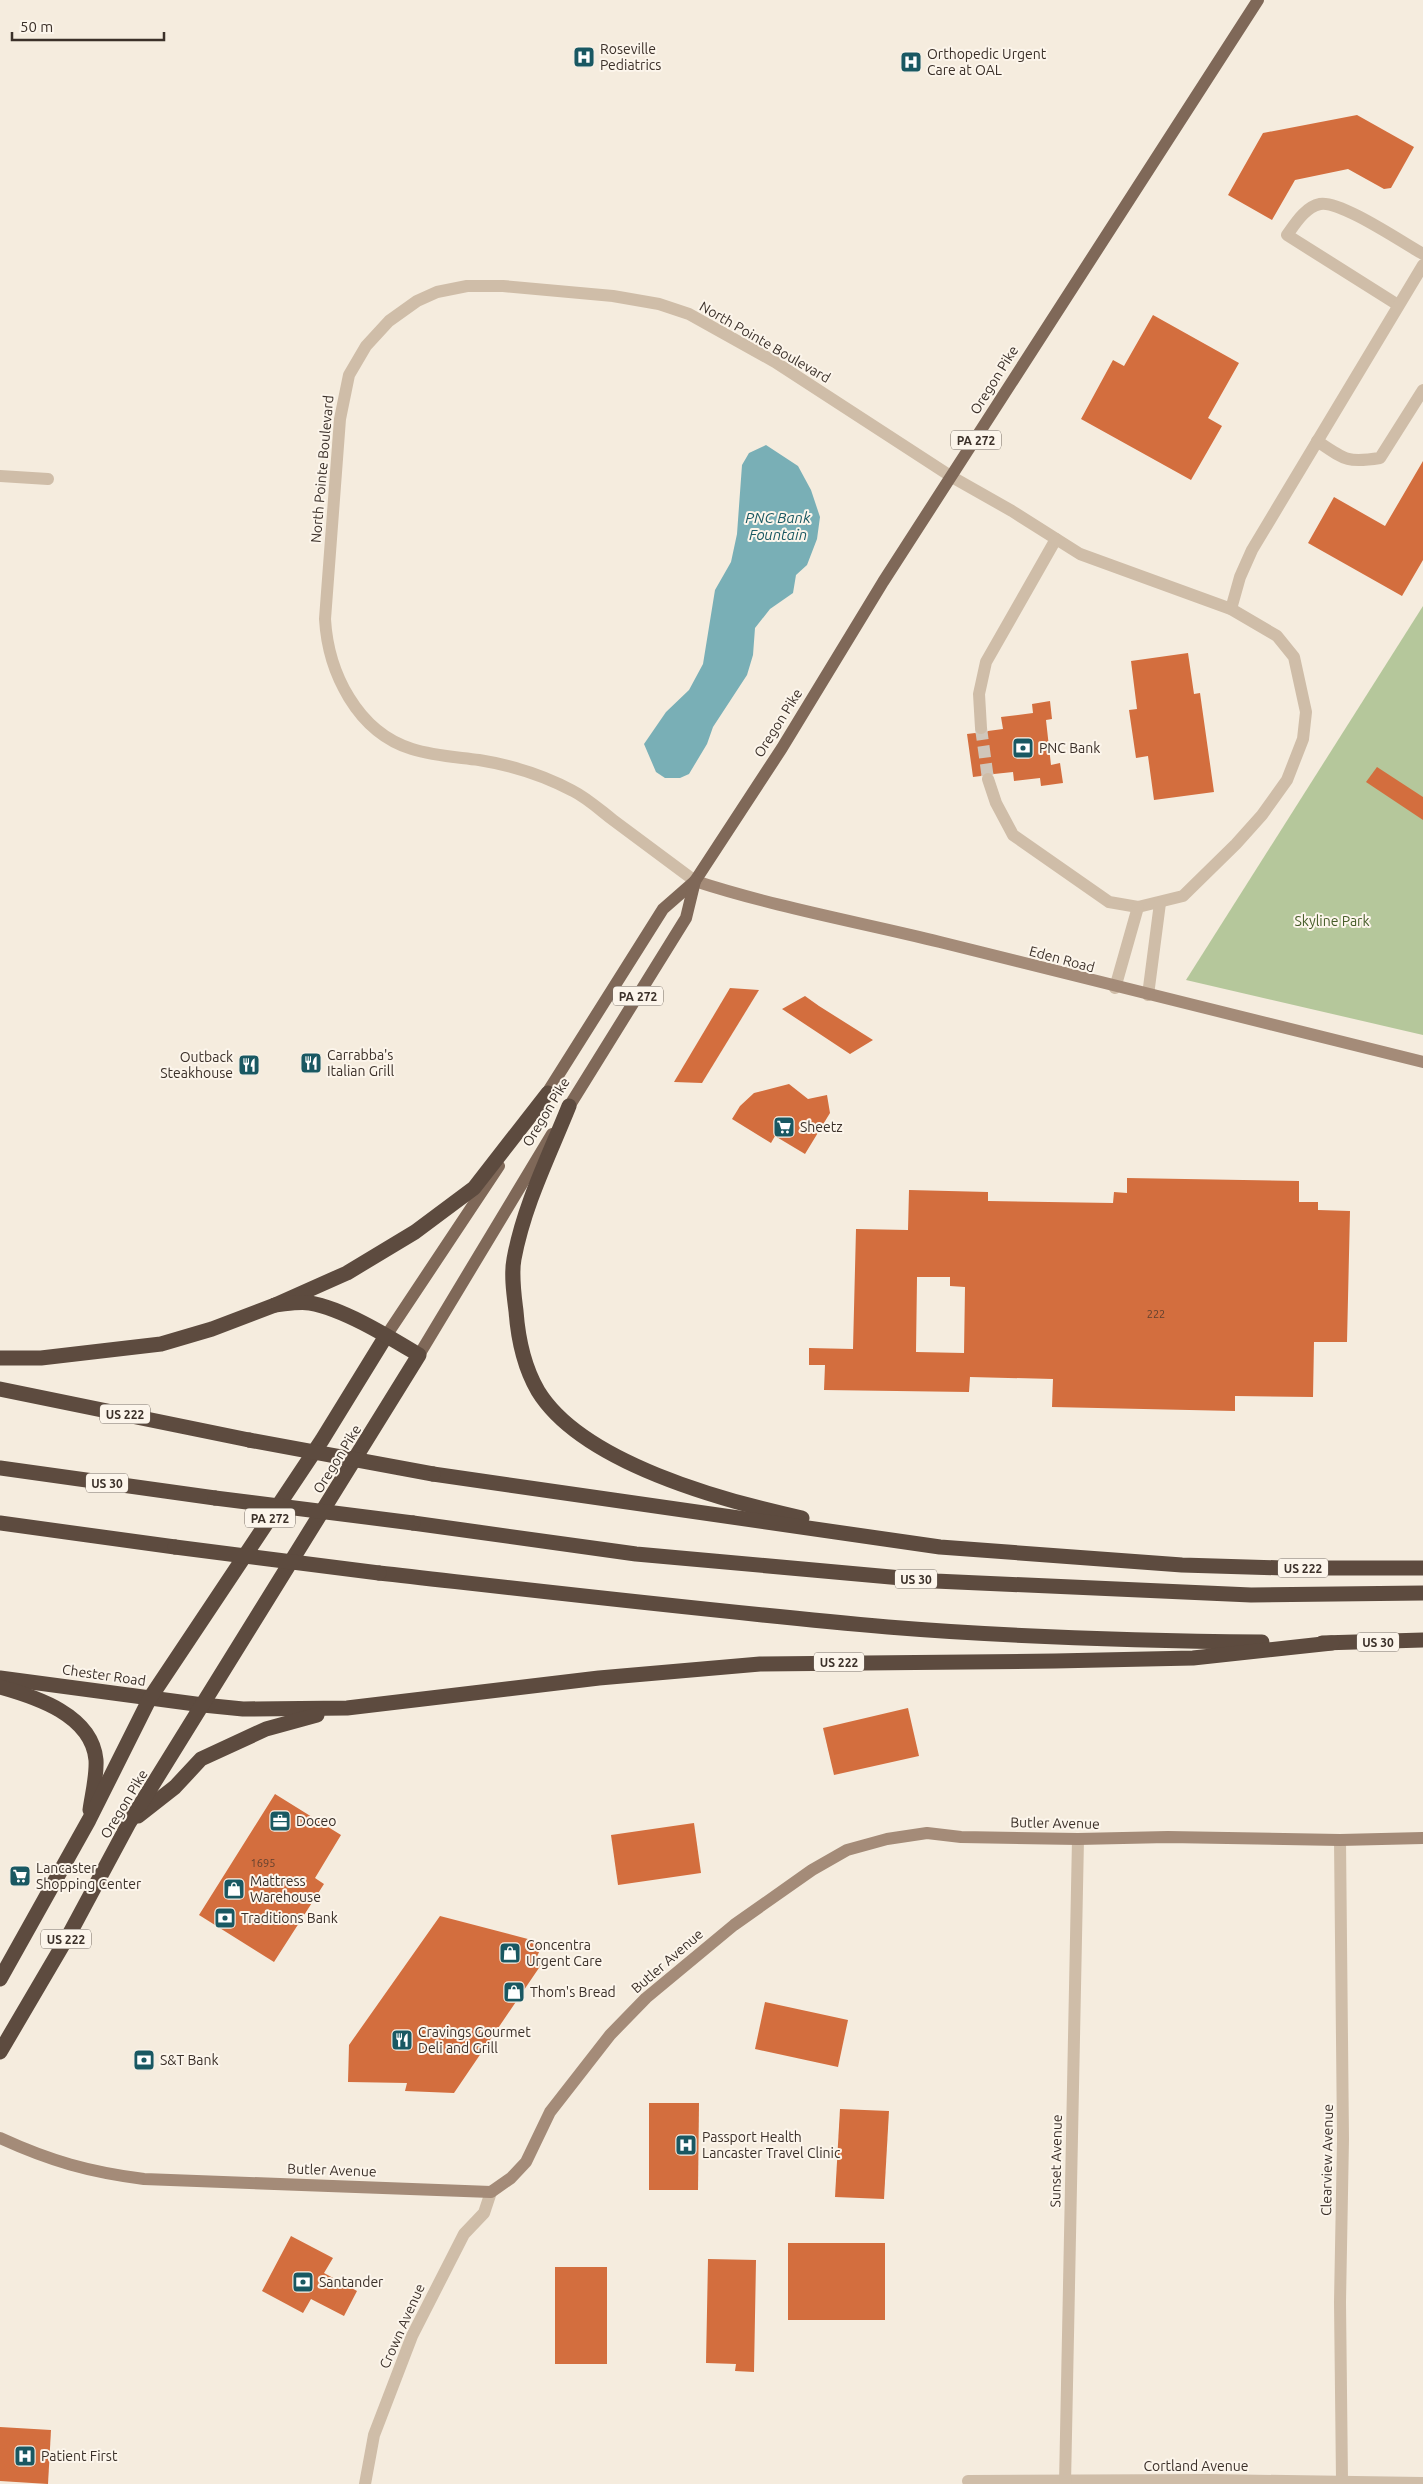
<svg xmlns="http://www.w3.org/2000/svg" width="1423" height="2484" viewBox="0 0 1423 2484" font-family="Ubuntu,sans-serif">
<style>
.green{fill:#b5c79b}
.water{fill:#79afb6}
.building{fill:#d36e3e;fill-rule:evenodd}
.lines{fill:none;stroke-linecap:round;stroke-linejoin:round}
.street-tunnel{stroke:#d0c6ba;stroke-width:12;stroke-dasharray:12 6;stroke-linecap:butt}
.street{stroke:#cfbda8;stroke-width:12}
.secondary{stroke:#a48b78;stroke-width:12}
.primary{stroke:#7f6858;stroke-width:12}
.highway{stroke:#5d4b3f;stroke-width:15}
.highway-bridge{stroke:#5d4b3f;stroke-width:15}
.labels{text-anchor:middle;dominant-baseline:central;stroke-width:4;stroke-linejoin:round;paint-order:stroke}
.number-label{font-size:11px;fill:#61402e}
.shield{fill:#fcf5eb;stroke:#756b63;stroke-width:1}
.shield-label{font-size:12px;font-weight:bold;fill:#3b3029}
.poi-label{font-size:14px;fill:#3b3029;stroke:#fcf5eb;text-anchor:start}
.street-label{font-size:14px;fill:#3b3029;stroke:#fcf5eb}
.park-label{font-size:14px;fill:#465d29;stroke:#fcf5eb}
.water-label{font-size:15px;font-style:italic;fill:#195862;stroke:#fcf5eb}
</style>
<rect width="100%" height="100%" fill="#f5ecde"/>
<!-- green -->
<polygon class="green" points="1423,606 1423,1035 1186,980"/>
<!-- water -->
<polygon class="water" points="766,445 798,466 811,490 820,517 817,539 807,565 796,575 793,593 770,609 755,628 753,655 747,675 713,727 707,744 689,774 680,778 665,778 656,772 644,744 666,712 689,690 703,664 715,590 731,562 737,534 742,465 749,453"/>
<!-- building -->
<g class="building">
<polygon points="1357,115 1414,147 1391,188 1384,189 1348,169 1295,180 1272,220 1228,195 1263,133"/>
<polygon points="1153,315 1239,363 1208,418 1222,426 1191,480 1081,419 1113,360 1124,366"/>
<polygon points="1423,461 1423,560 1402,596 1308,543 1334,497 1385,526"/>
<polygon points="1188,653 1194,694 1200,693 1214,792 1154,800 1148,756 1136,758 1129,710 1137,709 1131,661"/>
<polygon points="1050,701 1052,719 1046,720 1051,765 1060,763 1063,783 1041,786 1040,778 1014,781 1013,772 994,774 986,771 981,776 973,777 967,734 975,733 982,736 988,731 1003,729 1001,717 1033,713 1032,704"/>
<polygon points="1377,767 1423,797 1423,820 1366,782"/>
<polygon points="730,988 759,990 702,1083 674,1082"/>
<polygon points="805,996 819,1006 873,1040 850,1054 782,1009"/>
<polygon points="789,1084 808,1099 827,1095 830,1113 805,1154 775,1136 771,1143 732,1119 740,1106 754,1093"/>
<path d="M1127 1178 1299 1181V1202H1318V1210L1350 1211 1347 1342H1314L1313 1397 1235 1396V1411L1052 1407 1053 1379 970 1377 969 1392 824 1390 825 1365H809V1348L853 1349 856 1229 908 1230 909 1190 988 1192V1201L1113 1203 1114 1192 1127 1193ZM917 1277H950V1286L965 1287 964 1353 916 1352Z"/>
<polygon points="908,1708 919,1756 834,1775 823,1728"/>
<polygon points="275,1794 341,1835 315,1878 324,1884 274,1962 199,1915"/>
<polygon points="694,1823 701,1873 618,1885 611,1835"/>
<polygon points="440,1916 543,1943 536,1959 543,1962 454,2093 405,2091 407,2083 348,2082 349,2045"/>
<polygon points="765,2002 848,2020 838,2067 755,2049"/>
<polygon points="649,2103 699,2103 698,2190 649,2190"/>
<polygon points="840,2109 889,2111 884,2199 835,2197"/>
<polygon points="291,2236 333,2258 324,2273 357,2291 344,2316 311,2299 303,2313 262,2291"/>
<rect x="788" y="2243" width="97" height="77"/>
<polygon points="708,2259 756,2260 754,2372 735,2371 736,2364 706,2363"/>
<rect x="555" y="2267" width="52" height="97"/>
<polygon points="0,2427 51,2430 48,2484 0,2481"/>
</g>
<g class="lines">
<!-- street-tunnel -->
<polyline class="street-tunnel" points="981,728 988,779"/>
<!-- street -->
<g class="street">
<path d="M1398 305 1287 235C1295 224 1305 207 1320 204 1340 200 1403 243 1423 254"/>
<path d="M1317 441C1345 460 1347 463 1380 458L1423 390"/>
<polyline points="0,476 48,479"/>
<polyline points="1231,609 1240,577 1252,550 1423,265"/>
<polyline points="981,728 979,694 986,662 1056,539"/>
<path d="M695 881C667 860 640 840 613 820 600 810 587 798 573 791 545 776 510 765 479 760 457 757 434 756 412 749 357 732 328 672 325 619L340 419 349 375 366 346 389 321 417 301 437 292 467 286H503L613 296 659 304 689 314 775 362 952 477 1012 511 1080 554 1231 609 1277 636 1294 657 1306 712 1303 739 1287 780 1262 815 1236 844 1183 896 1138 907 1109 902 1013 835 996 803 988 779"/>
<polyline points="1115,988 1138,907"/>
<polyline points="1148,995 1160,903"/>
<polyline points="1340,1840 1343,2139 1340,2302 1342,2481"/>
<polyline points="968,2481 1209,2480 1423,2483"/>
<polyline points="365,2484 374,2435 412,2336 464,2234 484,2213 491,2192"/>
<polyline points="1065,2484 1078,1839"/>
</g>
<!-- secondary -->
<g class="secondary">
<path d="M695 881C775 907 858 922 940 942 1101 983 1262 1023 1423 1062"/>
<path d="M0 2138C50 2161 89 2172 144 2179L491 2192 511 2178 526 2162 550 2112 610 2035 646 1998 734 1925 812 1870 847 1850 887 1839 927 1833 961 1837 1078 1839 1168 1837 1340 1840 1423 1838"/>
</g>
<!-- primary -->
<g class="primary">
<polyline points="542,1101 663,909 695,881 782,748 883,582 1258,0"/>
<polyline points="565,1113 686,918 695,881"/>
<polyline points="386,1336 499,1166"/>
<polyline points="419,1355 552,1134"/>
</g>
<!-- highway -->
<g class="highway">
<path d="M569 1106C549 1156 524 1205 514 1259 511 1275 514 1295 516 1311 518 1338 524 1367 538 1391 582 1463 724 1501 802 1518"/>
<polyline points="0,1358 41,1358 161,1344 212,1329 275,1305 347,1273 415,1232 474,1188 548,1093"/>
<polyline points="0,1389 249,1440"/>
<polyline points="0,1468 215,1498"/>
<polyline points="433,1474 940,1547 1182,1565 1283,1568 1423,1568"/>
<polyline points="0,1523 175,1547"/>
<polyline points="413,1523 636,1554 935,1581 1251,1595 1423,1593"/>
<path d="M379 1573C548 1592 718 1612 888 1627 1012 1637 1137 1641 1262 1642"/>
<polyline points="1322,1643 1423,1640"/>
<polyline points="0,1678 203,1705 243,1709 347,1708 599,1678 760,1664 1055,1661 1193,1658 1332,1643"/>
<path d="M0 1687C36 1697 92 1715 96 1760 97 1776 92 1795 90 1810"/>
<polyline points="138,1816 175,1787 201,1759 266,1729 317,1715"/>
<polyline points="0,1979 89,1820 150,1698 322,1440 386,1336"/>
<path d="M0 2052 71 1931 129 1823 419 1355C389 1337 344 1309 310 1303 299 1301 286 1304 275 1305"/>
</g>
<!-- highway-bridge -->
<g class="highway-bridge">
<polyline points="249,1440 433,1474"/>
<polyline points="215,1498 413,1523"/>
<polyline points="175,1547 379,1573"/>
</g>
</g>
<!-- icons -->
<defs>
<g id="hospital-square" transform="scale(1.125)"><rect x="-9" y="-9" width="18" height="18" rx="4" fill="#195862" stroke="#fcf5eb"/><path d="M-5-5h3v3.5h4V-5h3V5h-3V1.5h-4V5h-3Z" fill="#fff"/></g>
<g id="bank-square" transform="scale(1.125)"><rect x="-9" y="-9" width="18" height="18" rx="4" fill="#195862" stroke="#fcf5eb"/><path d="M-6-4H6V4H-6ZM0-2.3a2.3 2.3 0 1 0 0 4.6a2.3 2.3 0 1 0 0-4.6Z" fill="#fff"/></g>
<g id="restaurant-square" transform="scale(1.125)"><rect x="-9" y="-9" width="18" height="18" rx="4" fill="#195862" stroke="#fcf5eb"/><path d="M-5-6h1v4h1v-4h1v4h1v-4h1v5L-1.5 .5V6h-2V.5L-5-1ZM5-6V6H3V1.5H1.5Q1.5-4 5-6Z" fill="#fff"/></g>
<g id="supermarket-square" transform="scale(1.125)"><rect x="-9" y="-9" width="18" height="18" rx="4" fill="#195862" stroke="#fcf5eb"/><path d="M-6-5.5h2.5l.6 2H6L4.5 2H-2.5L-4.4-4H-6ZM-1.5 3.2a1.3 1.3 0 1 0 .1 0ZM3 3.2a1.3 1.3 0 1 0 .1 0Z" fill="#fff"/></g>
<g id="office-square" transform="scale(1.125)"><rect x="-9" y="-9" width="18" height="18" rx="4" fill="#195862" stroke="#fcf5eb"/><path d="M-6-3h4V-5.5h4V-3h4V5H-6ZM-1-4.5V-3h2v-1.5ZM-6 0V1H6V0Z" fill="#fff"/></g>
<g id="shop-square" transform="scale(1.125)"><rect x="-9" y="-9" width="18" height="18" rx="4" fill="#195862" stroke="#fcf5eb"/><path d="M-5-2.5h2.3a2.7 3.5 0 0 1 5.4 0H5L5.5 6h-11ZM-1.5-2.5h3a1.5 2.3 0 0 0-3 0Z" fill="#fff"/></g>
</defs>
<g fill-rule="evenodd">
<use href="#hospital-square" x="584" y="57"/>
<use href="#hospital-square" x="911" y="62"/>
<use href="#bank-square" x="1023" y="748"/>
<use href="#restaurant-square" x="311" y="1063"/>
<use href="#restaurant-square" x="249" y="1065"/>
<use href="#supermarket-square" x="784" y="1127"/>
<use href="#office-square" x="280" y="1821"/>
<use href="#supermarket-square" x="20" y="1876"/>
<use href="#shop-square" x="234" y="1889"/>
<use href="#bank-square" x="225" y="1918"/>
<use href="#shop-square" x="510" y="1953"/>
<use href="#shop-square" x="514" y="1992"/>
<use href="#restaurant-square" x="402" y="2040"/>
<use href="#bank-square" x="144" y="2060"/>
<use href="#hospital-square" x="686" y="2145"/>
<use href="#bank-square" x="303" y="2282"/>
<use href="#hospital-square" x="25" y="2456"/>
</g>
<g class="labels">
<!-- number labels -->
<g class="number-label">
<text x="1156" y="1314">222</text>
<text x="263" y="1863">1695</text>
</g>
<!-- shield labels -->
<g class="shield">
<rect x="951" y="430.5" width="50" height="19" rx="4"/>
<rect x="613" y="986.5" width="50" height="19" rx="4"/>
<rect x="100" y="1404.5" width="50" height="19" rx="4"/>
<rect x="86" y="1473.5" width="42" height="19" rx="4"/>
<rect x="245" y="1508.5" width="50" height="19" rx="4"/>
<rect x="1278" y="1558.5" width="50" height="19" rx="4"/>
<rect x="895" y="1569.5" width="42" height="19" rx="4"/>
<rect x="1357" y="1632.5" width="42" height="19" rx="4"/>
<rect x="814" y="1652.5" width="50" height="19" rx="4"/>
<rect x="41" y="1929.5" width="50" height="19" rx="4"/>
</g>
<g class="shield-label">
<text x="976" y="440">PA 272</text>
<text x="638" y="996">PA 272</text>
<text x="125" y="1414">US 222</text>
<text x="107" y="1483">US 30</text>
<text x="270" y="1518">PA 272</text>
<text x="1303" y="1568">US 222</text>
<text x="916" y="1579">US 30</text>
<text x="1378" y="1642">US 30</text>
<text x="839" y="1662">US 222</text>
<text x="66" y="1939">US 222</text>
</g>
<!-- poi labels -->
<g class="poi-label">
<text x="600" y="49">Roseville<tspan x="600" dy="16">Pediatrics</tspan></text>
<text x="927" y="54">Orthopedic Urgent<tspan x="927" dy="16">Care at OAL</tspan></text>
<text x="1039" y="748">PNC Bank</text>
<text x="327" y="1055">Carrabba's<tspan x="327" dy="16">Italian Grill</tspan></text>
<text x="233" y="1057" text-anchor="end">Outback<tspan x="233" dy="16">Steakhouse</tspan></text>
<text x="800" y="1127">Sheetz</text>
<text x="296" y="1821">Doceo</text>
<text x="36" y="1868">Lancaster<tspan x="36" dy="16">Shopping Center</tspan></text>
<text x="250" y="1881">Mattress<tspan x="250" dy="16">Warehouse</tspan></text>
<text x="241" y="1918">Traditions Bank</text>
<text x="526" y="1945">Concentra<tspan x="526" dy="16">Urgent Care</tspan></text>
<text x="530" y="1992">Thom's Bread</text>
<text x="418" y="2032">Cravings Gourmet<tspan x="418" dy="16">Deli and Grill</tspan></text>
<text x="160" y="2060">S&amp;T Bank</text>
<text x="702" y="2137">Passport Health<tspan x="702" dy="16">Lancaster Travel Clinic</tspan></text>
<text x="319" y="2282">Santander</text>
<text x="41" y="2456">Patient First</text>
</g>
<!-- street labels -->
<g class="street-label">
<text transform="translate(765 342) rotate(30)">North Pointe Boulevard</text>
<text transform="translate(994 380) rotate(-58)">Oregon Pike</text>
<text transform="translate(322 469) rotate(-85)">North Pointe Boulevard</text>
<text transform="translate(778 723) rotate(-58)">Oregon Pike</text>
<text transform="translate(1062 959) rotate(15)">Eden Road</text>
<text transform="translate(546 1112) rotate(-59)">Oregon Pike</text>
<text transform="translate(337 1459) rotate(-58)">Oregon Pike</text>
<text transform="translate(104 1675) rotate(8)">Chester Road</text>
<text transform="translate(124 1804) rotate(-59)">Oregon Pike</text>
<text transform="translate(1055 1823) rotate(1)">Butler Avenue</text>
<text transform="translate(667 1961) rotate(-41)">Butler Avenue</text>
<text transform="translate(1327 2160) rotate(-89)">Clearview Avenue</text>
<text transform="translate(1056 2161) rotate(-89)">Sunset Avenue</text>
<text transform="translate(332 2170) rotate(2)">Butler Avenue</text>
<text transform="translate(402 2326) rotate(-66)">Crown Avenue</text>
<text x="1196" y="2466">Cortland Avenue</text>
</g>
<!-- park labels -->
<g class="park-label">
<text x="1332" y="921">Skyline Park</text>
</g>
<!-- water labels -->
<g class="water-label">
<text x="778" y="517">PNC Bank<tspan x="778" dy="17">Fountain</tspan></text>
</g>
</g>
<!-- scale -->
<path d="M12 32v8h152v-8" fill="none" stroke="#3b3029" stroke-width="2.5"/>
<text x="20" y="32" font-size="15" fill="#3b3029" stroke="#fcf5eb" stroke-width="4" paint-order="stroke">50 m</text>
</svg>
